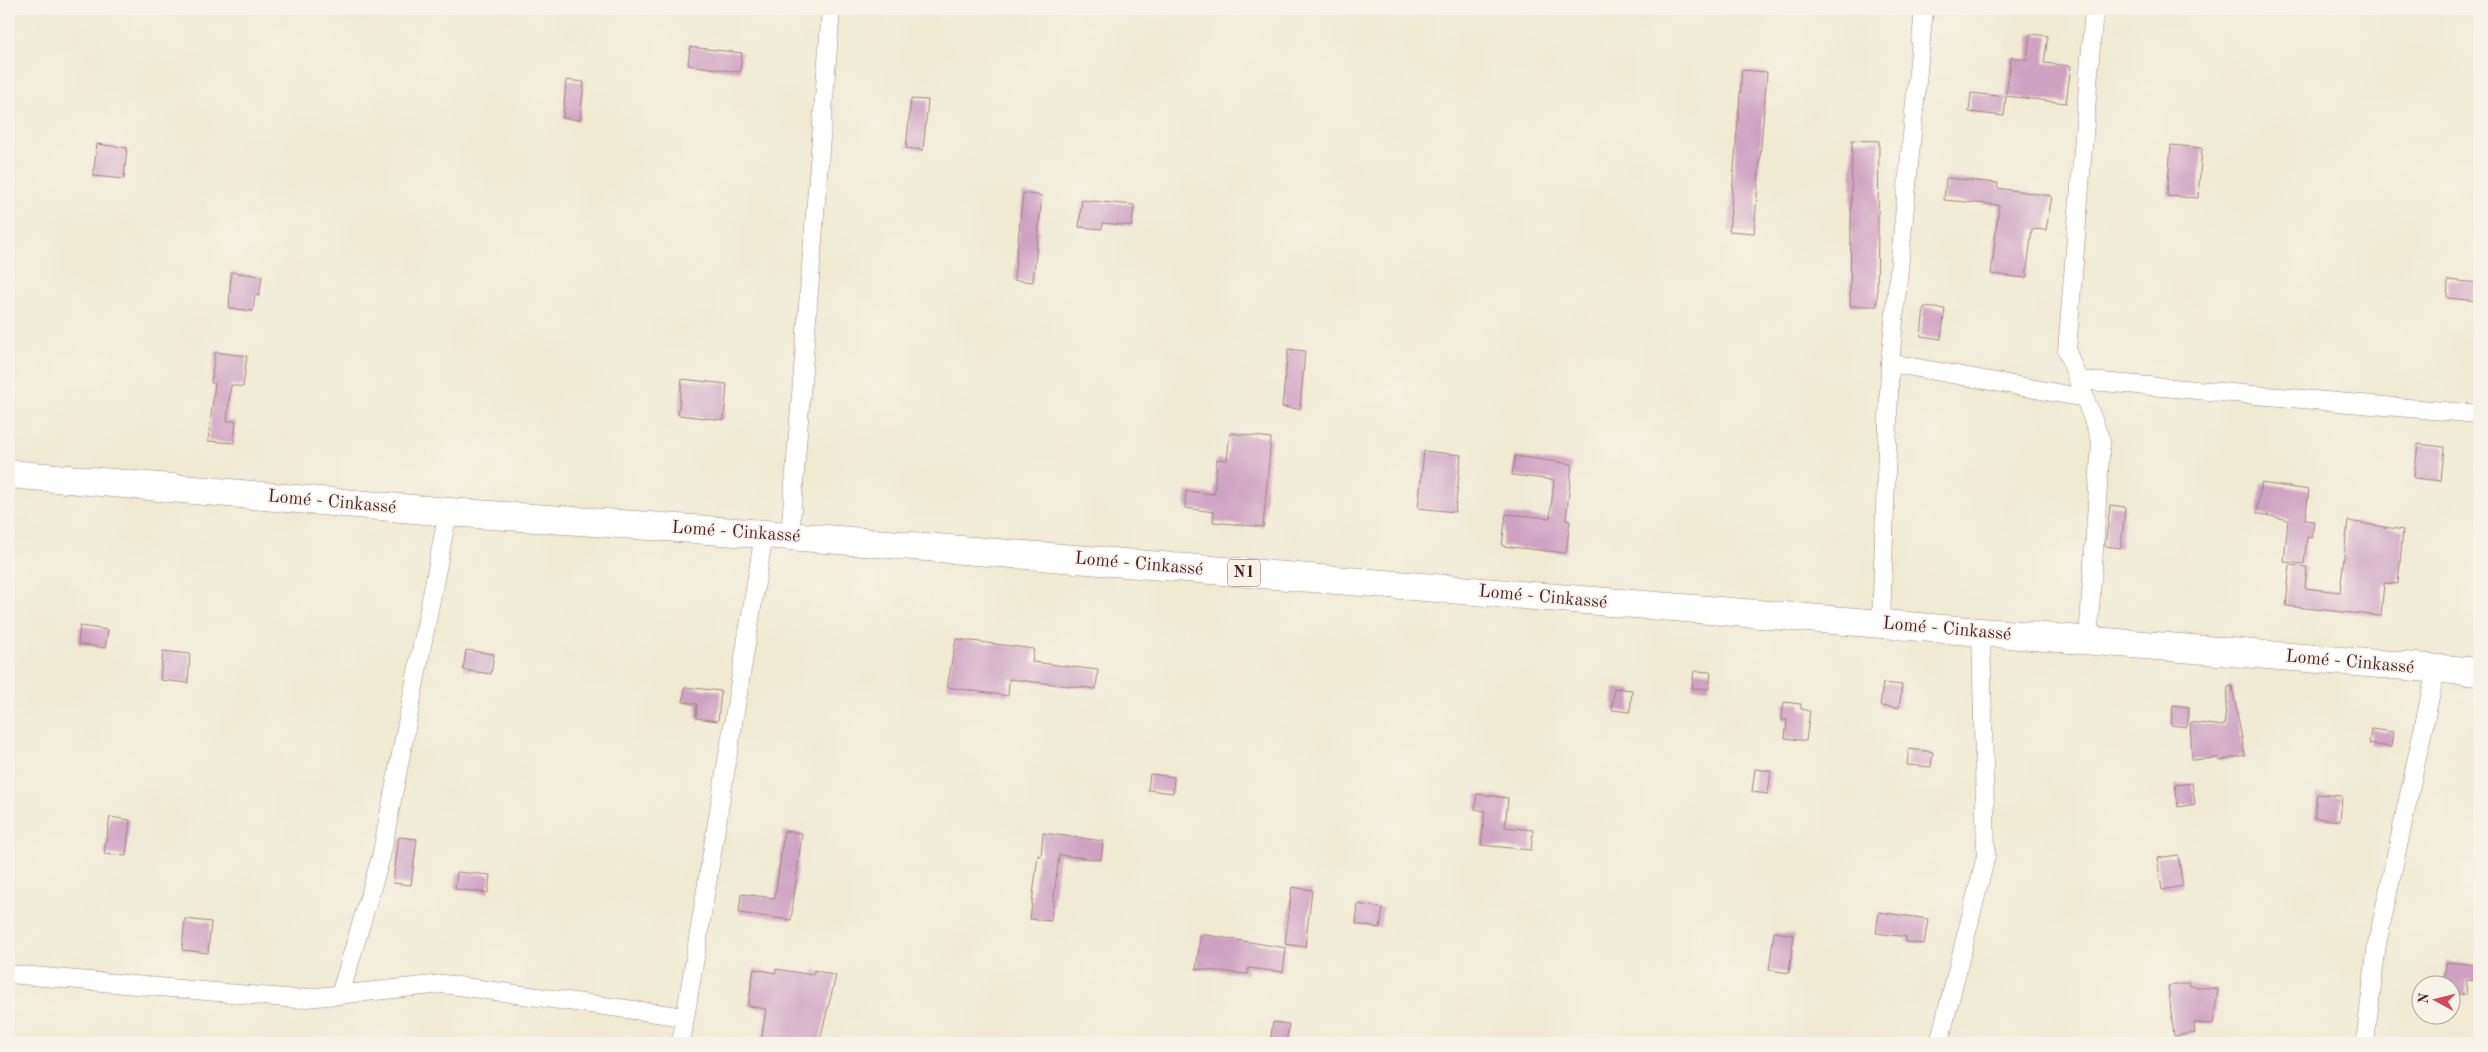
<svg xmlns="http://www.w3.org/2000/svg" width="2488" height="1052" viewBox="0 0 2488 1052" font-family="'Old Standard TT',serif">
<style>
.building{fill:#cfa2c2}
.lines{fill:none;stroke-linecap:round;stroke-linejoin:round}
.minor-casing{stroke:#9d847f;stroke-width:19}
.trunk-casing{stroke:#9d847f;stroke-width:29}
.minor{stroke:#fff;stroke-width:18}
.trunk{stroke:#fff;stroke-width:28}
.labels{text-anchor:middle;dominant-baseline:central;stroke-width:4;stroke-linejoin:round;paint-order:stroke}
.shield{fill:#f7f3e8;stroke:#7e5f64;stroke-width:1}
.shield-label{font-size:16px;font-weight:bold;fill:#4a1f2b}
.street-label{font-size:18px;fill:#4a1f2b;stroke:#f7f3e8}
</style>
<rect width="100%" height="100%" fill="#f7f3e8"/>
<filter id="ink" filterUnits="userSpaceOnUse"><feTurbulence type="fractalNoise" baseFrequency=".02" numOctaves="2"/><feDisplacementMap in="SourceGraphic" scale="10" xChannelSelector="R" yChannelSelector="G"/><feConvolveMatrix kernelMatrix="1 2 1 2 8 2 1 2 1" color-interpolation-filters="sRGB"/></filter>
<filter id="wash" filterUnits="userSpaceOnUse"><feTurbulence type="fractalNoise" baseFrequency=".0096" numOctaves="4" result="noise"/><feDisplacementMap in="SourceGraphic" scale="20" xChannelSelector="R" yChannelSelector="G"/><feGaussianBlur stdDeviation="1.12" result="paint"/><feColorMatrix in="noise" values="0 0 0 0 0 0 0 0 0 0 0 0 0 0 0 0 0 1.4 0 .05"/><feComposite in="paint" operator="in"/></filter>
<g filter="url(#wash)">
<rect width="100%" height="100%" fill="#f0ead3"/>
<g id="blocks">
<!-- building -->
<g class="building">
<polygon points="2030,34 2048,36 2044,63 2071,66 2066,103 2006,96 2011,57 2027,60"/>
<polygon points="690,47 742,53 740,72 688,65"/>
<polygon points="1742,70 1767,72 1754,233 1729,231"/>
<polygon points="566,80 584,82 580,120 563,118"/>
<polygon points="1971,93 2006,97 2004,116 1969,112"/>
<polygon points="911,99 928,100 923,150 906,148"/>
<polygon points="1852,140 1879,141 1877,306 1850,306"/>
<polygon points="97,144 127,148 124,179 93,176"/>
<polygon points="2171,145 2202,148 2198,198 2167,196"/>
<polygon points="1946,178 1998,183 1997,188 2052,196 2046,230 2032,229 2026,278 1991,274 1999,205 1944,200"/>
<polygon points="1023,193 1042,196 1033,282 1014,280"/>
<polygon points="1082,200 1134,205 1132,226 1103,223 1102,229 1079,227"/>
<polygon points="231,272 262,276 259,296 255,295 253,311 229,308"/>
<polygon points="2448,280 2479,283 2479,301 2447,298"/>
<polygon points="1924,307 1945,309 1941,339 1921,336"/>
<polygon points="1288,349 1305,351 1300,409 1282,407"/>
<polygon points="215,352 247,356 243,387 231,385 227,421 236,421 234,443 208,441 215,383 211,383"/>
<polygon points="682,379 727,384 724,420 678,415"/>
<polygon points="1230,433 1271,438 1263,527 1213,522 1214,512 1185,508 1186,491 1214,494 1217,459 1227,460"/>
<polygon points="2418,444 2444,447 2441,481 2414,478"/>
<polygon points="1424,451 1461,455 1455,512 1418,508"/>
<polygon points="1515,456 1572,464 1566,520 1570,521 1566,553 1502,546 1506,514 1550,518 1554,480 1512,475"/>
<polygon points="2261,483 2309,490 2305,520 2314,521 2312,538 2307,537 2304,564 2284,562 2288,520 2257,513"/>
<polygon points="2110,505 2125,507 2121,548 2105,546"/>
<polygon points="2348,521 2403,530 2398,584 2384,583 2381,616 2286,606 2290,565 2307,567 2305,588 2340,592"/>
<polygon points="80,626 108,630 105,648 78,644"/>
<polygon points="956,639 1034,649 1032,662 1098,670 1096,689 1009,679 1008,696 947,687"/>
<polygon points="466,650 494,654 491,674 463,670"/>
<polygon points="163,651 190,654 188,683 160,680"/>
<polygon points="1694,671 1711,672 1709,689 1692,688"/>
<polygon points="1883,683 1902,685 1899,708 1880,706"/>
<polygon points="2232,686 2245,755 2219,761 2218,758 2192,760 2190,722 2224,726 2228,687"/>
<polygon points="685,687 721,691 718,721 696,718 697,704 683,702"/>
<polygon points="1614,688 1632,690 1630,712 1612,710"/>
<polygon points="1784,702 1801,704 1801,709 1810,711 1806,741 1785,738 1787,720 1782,720"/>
<polygon points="2173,705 2189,707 2187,727 2171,725"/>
<polygon points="2371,729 2393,732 2391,747 2369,744"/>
<polygon points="1909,749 1933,752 1931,767 1907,765"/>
<polygon points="1755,769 1771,771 1768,794 1752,792"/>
<polygon points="1150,774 1174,777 1173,793 1148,790"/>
<polygon points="2192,783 2195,804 2178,807 2175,785"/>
<polygon points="1477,794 1508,798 1505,827 1533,830 1531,850 1481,845 1485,811 1475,809"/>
<polygon points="2317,794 2342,796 2340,821 2314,818"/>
<polygon points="110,817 130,820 126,856 104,854"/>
<polygon points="784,831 802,833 791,920 739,913 741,894 775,898"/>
<polygon points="1043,833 1103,841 1101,860 1059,855 1051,921 1030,919 1038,855 1041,856"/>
<polygon points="399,837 417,839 411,885 393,883"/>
<polygon points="2178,855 2183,886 2162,890 2157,858"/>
<polygon points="457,872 490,875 488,893 455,889"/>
<polygon points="1292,887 1312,890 1305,947 1285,944"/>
<polygon points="1358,904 1383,908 1380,928 1356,924"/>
<polygon points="1879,912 1928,919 1924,944 1906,942 1906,937 1876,933"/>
<polygon points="185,919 211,922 208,953 182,950"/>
<polygon points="1774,932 1794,935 1789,973 1769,970"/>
<polygon points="1201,934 1286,948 1283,972 1248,968 1248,974 1196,969"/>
<polygon points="2446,962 2479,965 2479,981 2467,980 2466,995 2450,993 2450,984 2444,984"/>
<polygon points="754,969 776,973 776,969 813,975 814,970 836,976 819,1043 761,1043 766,1009 748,1006"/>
<polygon points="2189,983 2190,986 2218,989 2213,1024 2194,1023 2195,1033 2174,1036 2168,986"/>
<polygon points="1273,1022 1289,1024 1286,1043 1270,1043"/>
</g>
</g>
</g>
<g filter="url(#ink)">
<use href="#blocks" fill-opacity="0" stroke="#9d847f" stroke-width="1"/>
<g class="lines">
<!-- minor casing -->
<g class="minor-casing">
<g id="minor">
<polyline points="1890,363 2085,398"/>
<polyline points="2078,380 2479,414"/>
<polyline points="790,536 831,9"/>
<polyline points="1881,624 1890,363 1924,9"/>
<polyline points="2088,641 2101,441 2067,351 2094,9"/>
<polyline points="9,974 297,999 443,984 685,1017"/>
<polyline points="340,995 381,857 448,512"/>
<polyline points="681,1043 764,534"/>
<polyline points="1939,1043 1986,856 1981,632"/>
<polyline points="2365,1043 2377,944 2436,669"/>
</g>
</g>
<!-- trunk casing -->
<g class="trunk-casing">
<polyline id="trunk" points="9,474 448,512 764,534 2479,672"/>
</g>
<!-- minor -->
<use href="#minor" class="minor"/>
<!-- trunk -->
<use href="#trunk" class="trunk"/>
</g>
</g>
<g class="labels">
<!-- shield labels -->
<rect class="shield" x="1228" y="559.5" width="32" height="27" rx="4"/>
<g class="shield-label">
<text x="1244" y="573">N1</text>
</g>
<!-- street labels -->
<g class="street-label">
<text transform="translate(332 502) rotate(5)">Lomé - Cinkassé</text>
<text transform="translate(736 532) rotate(4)">Lomé - Cinkassé</text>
<text transform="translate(1139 564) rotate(5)">Lomé - Cinkassé</text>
<text transform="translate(1543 597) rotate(5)">Lomé - Cinkassé</text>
<text transform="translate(1947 629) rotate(5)">Lomé - Cinkassé</text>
<text transform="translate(2350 662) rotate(5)">Lomé - Cinkassé</text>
</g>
</g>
<!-- margin -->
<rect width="2488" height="1052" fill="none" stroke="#f7f3e8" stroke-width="30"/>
<!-- north arrow -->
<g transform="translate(2436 1000) rotate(277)"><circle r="24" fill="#f7f3e8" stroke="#b29e9c"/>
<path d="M0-4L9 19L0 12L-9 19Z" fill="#d1495b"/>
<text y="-8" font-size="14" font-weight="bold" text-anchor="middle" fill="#4a1f2b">N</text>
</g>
</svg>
